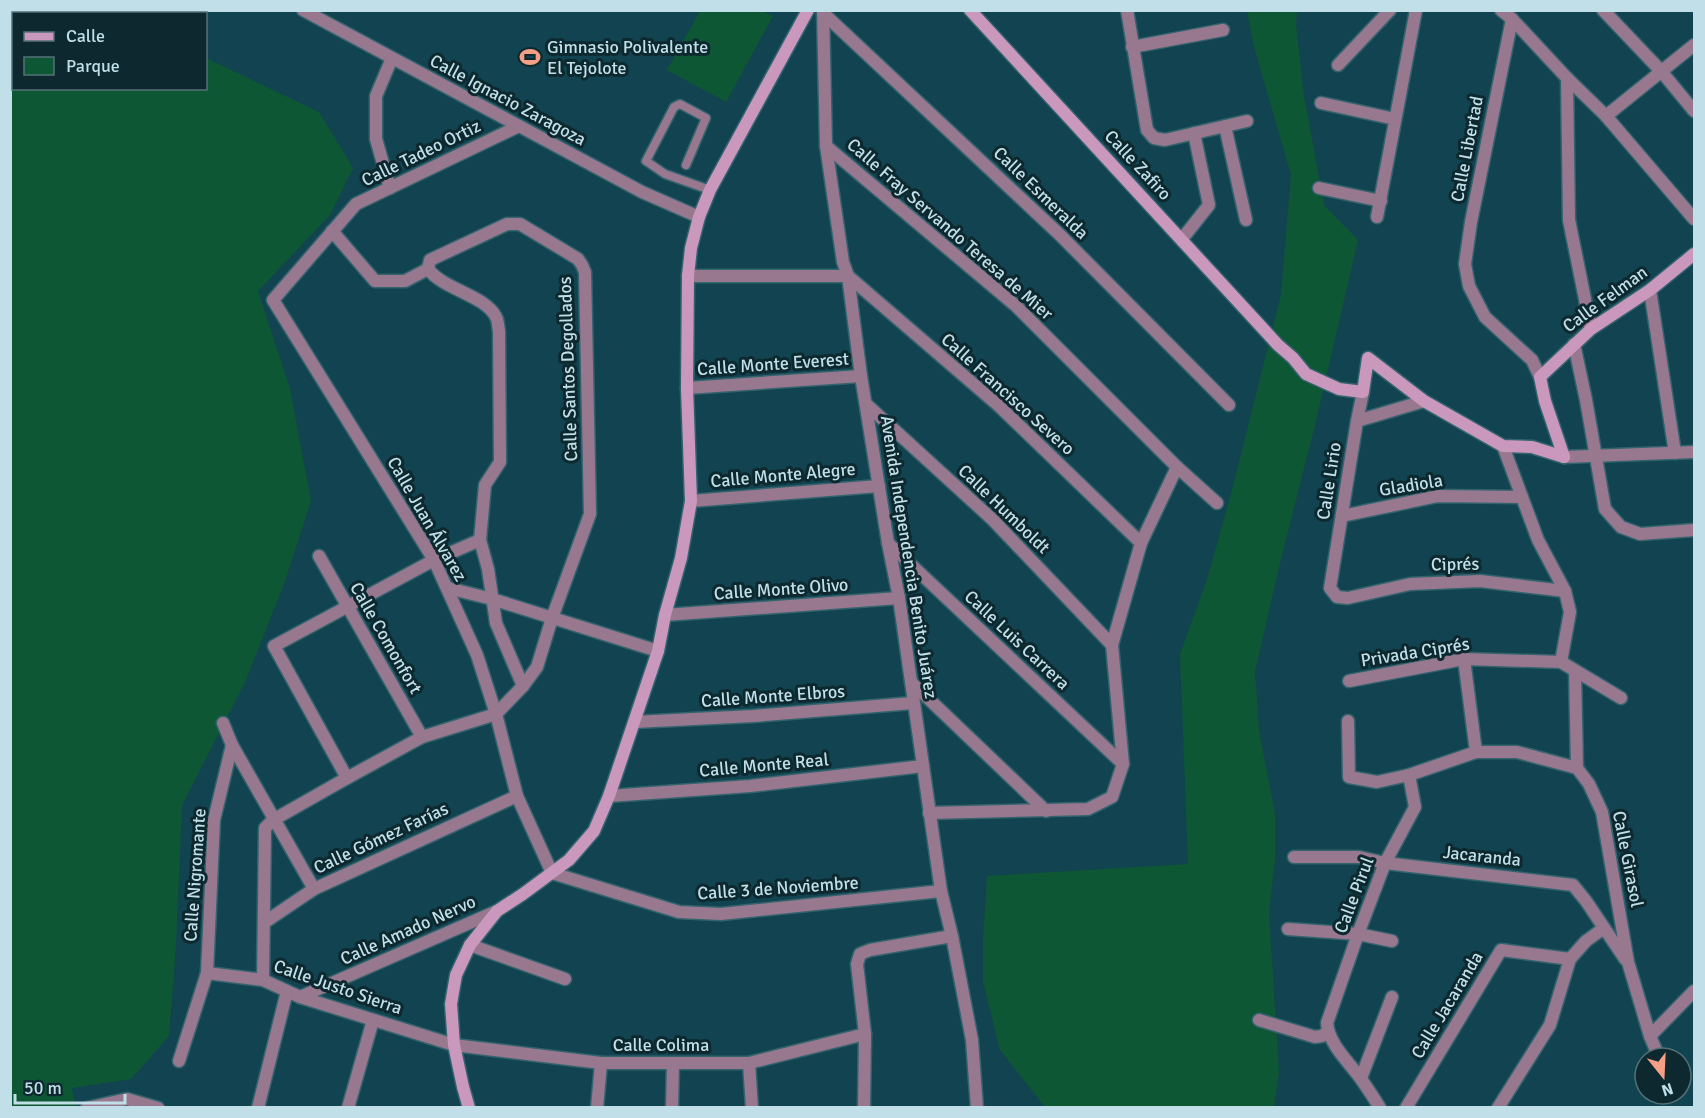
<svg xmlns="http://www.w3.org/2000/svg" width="1705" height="1118" viewBox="0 0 1705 1118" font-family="Signika,sans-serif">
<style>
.green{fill:#0e5735}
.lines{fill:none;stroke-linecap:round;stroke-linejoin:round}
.lane-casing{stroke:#34636e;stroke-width:11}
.street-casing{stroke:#34636e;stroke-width:15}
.secondary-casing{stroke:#34636e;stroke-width:15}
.lane{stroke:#98788e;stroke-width:8}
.street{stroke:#98788e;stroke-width:12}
.secondary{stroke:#ca98bc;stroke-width:12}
.labels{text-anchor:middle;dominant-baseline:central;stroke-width:6;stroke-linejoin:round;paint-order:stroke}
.poi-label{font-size:18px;fill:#c0dfe8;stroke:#0d282e;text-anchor:start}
.street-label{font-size:18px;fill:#c0dfe8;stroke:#0d282e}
</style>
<rect width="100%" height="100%" fill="#114450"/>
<!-- green -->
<g class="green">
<polygon points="137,10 141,13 14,14 14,88 206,88 206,58 319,112 353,168 330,215 258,291 290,389 311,501 285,581 245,682 182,805 176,946 169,1036 131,1079 72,1088 75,1107 11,1107 10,11"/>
<polygon points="700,11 762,11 773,16 726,102 667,70"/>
<polygon points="1247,11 1297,11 1296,24 1304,96 1324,205 1358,240 1315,425 1280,563 1255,671 1259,731 1275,813 1275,860 1269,912 1279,1072 1274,1107 1045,1107 1000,1050 983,981 983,936 987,876 1188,864 1180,654 1207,580 1232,490 1281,295 1291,175 1253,43"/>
</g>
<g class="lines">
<!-- lane casing -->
<g class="lane-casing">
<polyline id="lane" points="686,165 706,118 680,104 674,107 646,161 665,174 710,190"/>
</g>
<!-- street casing -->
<g class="street-casing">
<g id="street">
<polyline points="303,10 642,192 699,217"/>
<polyline points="823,10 826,146 843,262 848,276 861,376 888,543 899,598 941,891 952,936 972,1040 977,1108"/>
<polyline points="1127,10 1147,130 1154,138 1165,140 1247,121"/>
<polyline points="1501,10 1512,19 1567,78 1606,116 1694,219"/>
<polyline points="1603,10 1661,71 1694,111"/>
<polyline points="823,13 1059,234 1229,405"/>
<polyline points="1512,19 1471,222 1465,264 1469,286 1485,317 1532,360 1540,377"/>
<polyline points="1132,47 1223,30"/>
<polyline points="1338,65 1390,10"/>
<polyline points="1567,78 1569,220 1591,329"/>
<polyline points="1321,103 1395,119"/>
<polyline points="1606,116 1694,45"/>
<polyline points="519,126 356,204 273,300 434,560 477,655 496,714 517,796 552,873 679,912 721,914 941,891"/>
<polyline points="1225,126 1246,220"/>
<polyline points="826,146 1016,306 1177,467 1217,503"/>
<polyline points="390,188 376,139 376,96 392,58"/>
<polyline points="1319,188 1381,201"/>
<polyline points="1377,217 1416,10"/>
<polyline points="1182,239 1209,205 1194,133"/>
<path d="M428 269C444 290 485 295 496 317 498 320 498 326 499 331L500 462 485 485 480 540 488 569 496 623 523 686"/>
<polyline points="688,276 848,276 999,406 1141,543"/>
<polyline points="1650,290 1675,453"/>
<polyline points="1574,344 1586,400 1605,509 1621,527 1640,534 1694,530"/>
<polyline points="687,388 861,376"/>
<polyline points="1363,392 1357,421 1330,588 1337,597 1348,598 1410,584 1480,581 1565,591"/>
<polyline points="866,404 993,520 1112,645"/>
<polyline points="1357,421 1424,401"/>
<polyline points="1503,446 1538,540 1565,591 1570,612 1561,662"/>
<polyline points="1564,457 1694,452"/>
<polyline points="691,501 879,486"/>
<polyline points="1342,516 1438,496 1522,497"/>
<polyline points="888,543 1123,764"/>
<polyline points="319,556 422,737"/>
<polyline points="448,588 492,599 658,651"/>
<polyline points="665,615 899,598"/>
<polyline points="1464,659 1476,752"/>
<polyline points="1575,671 1577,768 1589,784 1602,812 1628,962 1650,1036 1658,1055"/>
<polyline points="1349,681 1464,659 1561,662 1621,698"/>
<polyline points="911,682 1046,811"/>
<polyline points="1348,721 1349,777 1377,782 1409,775 1476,752 1517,752 1577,768"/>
<polyline points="635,722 753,716 913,703"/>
<polyline points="223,723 232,745 314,889"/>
<polyline points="347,778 274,646 434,560 480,540"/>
<polyline points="609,796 750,786 923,766"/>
<polyline points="929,813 1088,809 1112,797 1123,764 1112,645 1141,543 1177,467"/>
<polyline points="1294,857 1359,857 1385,863 1573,885 1586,901 1625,959"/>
<polyline points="265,922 314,889 517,796"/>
<polyline points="1288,929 1358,934 1392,941"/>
<polyline points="470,945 565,979"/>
<polyline points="207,973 263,980 300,997 454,1045 601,1063 749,1063 865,1034"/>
<polyline points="263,980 265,828 273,820 347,778 422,737 496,714 523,686 537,667 552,618 590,514 585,272 582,265 578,259 520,224 507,224 430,260 428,269 405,281 375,281 332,231"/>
<polyline points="300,997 497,911"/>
<polyline points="1259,1020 1315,1037 1322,1036 1328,1031"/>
<polyline points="1650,1036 1694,991"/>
<polyline points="179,1061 207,973 214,820 232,745"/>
<polyline points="749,1063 752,1108"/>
<polyline points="1361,1078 1392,997"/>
<polyline points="87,1108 127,1099 158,1108"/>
<polyline points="258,1108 287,991"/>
<polyline points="348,1108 373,1020"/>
<polyline points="597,1108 601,1063"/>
<polyline points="672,1108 673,1063"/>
<polyline points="864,1108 865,1034 857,964 860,954 870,950 952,936"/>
<path d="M1380 1108C1374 1098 1368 1089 1361 1079 1349 1062 1329 1045 1327 1023L1358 934 1385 863 1415 807 1409 775"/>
<polyline points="1406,1108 1501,950 1570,959"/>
<polyline points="1498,1108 1550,1025 1570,959 1586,941 1604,928"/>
</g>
</g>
<!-- secondary casing -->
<g class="secondary-casing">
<g id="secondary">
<polyline points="970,10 1278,345 1293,358 1306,374 1339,389 1363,392 1368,358 1424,401 1503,446 1532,447 1564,457"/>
<polyline points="1564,457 1545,401 1540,377 1591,329 1650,290 1694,254"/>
<polyline points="469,1108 463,1087 454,1045 451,1004 456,975 470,945 497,911 523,894 569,860 594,831 609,796 658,651 665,615 681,558 691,501 687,388 688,276 691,248 699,217 710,190 808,10"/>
</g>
</g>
<!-- lane -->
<use href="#lane" class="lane"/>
<!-- street -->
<use href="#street" class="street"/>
<!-- secondary -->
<use href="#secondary" class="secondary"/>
</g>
<!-- icons -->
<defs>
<g id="stadium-bare" transform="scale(1.62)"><path d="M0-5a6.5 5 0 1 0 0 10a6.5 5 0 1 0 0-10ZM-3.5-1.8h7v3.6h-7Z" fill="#f49f86" stroke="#0d282e" stroke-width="2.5" paint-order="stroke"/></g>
</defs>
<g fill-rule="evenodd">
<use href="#stadium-bare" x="530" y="57"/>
</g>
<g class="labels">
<!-- poi labels -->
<g class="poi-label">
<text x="547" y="47">Gimnasio Polivalente<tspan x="547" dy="21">El Tejolote</tspan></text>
</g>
<!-- street labels -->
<g class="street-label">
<text transform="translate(508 100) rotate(28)">Calle Ignacio Zaragoza</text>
<text transform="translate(1467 149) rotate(-79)">Calle Libertad</text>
<text transform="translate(421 153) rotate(-26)">Calle Tadeo Ortiz</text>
<text transform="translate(1138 165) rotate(47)">Calle Zafiro</text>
<text transform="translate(1041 193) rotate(44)">Calle Esmeralda</text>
<text transform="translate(950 229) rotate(41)">Calle Fray Servando Teresa de Mier</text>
<text transform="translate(1605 299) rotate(-36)">Calle Felman</text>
<text transform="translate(773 364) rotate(-4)">Calle Monte Everest</text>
<text transform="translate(568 369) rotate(-92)">Calle Santos Degollados</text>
<text transform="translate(1008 394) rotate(42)">Calle Francisco Severo</text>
<text transform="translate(783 475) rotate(-5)">Calle Monte Alegre</text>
<text transform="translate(1329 481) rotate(-81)">Calle Lirio</text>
<text transform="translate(1411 485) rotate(-9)">Gladiola</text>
<text transform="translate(1004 509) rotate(44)">Calle Humboldt</text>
<text transform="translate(427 519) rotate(60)">Calle Juan Álvarez</text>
<text transform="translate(909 557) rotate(81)">Avenida Independencia Benito Juárez</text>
<text transform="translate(1455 564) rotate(-1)">Ciprés</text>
<text transform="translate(781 589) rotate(-4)">Calle Monte Olivo</text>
<text transform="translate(386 638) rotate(60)">Calle Comonfort</text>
<text transform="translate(1017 640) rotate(43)">Calle Luis Carrera</text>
<text transform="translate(1415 652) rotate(-9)">Privada Ciprés</text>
<text transform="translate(773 696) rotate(-4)">Calle Monte Elbros</text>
<text transform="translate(764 765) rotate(-5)">Calle Monte Real</text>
<text transform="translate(381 838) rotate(-25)">Calle Gómez Farías</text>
<text transform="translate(1482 856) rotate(6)">Jacaranda</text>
<text transform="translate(1628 859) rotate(79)">Calle Girasol</text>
<text transform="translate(195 875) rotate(-86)">Calle Nigromante</text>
<text transform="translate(778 888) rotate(-4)">Calle 3 de Noviembre</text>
<text transform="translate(1354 895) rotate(-69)">Calle Pirul</text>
<text transform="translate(408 930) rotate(-24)">Calle Amado Nervo</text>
<text transform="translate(338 987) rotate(19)">Calle Justo Sierra</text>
<text transform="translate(1447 1005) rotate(-59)">Calle Jacaranda</text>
<text x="661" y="1045">Calle Colima</text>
</g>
</g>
<!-- border -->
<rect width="1705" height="1118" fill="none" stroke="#c0dfe8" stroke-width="24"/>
<!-- legend -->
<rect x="12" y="12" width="195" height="78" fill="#0d282e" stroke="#557178" stroke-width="1.5"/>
<rect x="24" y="32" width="30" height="9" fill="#ca98bc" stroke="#557178" stroke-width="1.5"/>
<text x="66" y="42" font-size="18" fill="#c0dfe8">Calle</text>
<rect x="24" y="57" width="30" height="18" fill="#0e5735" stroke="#557178" stroke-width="1.5"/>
<text x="66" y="72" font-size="18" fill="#c0dfe8">Parque</text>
<!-- north arrow -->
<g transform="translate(1663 1076) rotate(162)"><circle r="28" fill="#0d282e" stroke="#557178" stroke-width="1.5"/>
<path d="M0-4.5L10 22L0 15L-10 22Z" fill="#f49f86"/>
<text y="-9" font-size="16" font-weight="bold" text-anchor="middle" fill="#c0dfe8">N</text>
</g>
<!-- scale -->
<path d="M15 1094v9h110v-9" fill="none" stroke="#c0dfe8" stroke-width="3"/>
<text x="24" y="1094" font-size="18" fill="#c0dfe8" stroke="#0d282e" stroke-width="4.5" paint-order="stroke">50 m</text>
</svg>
